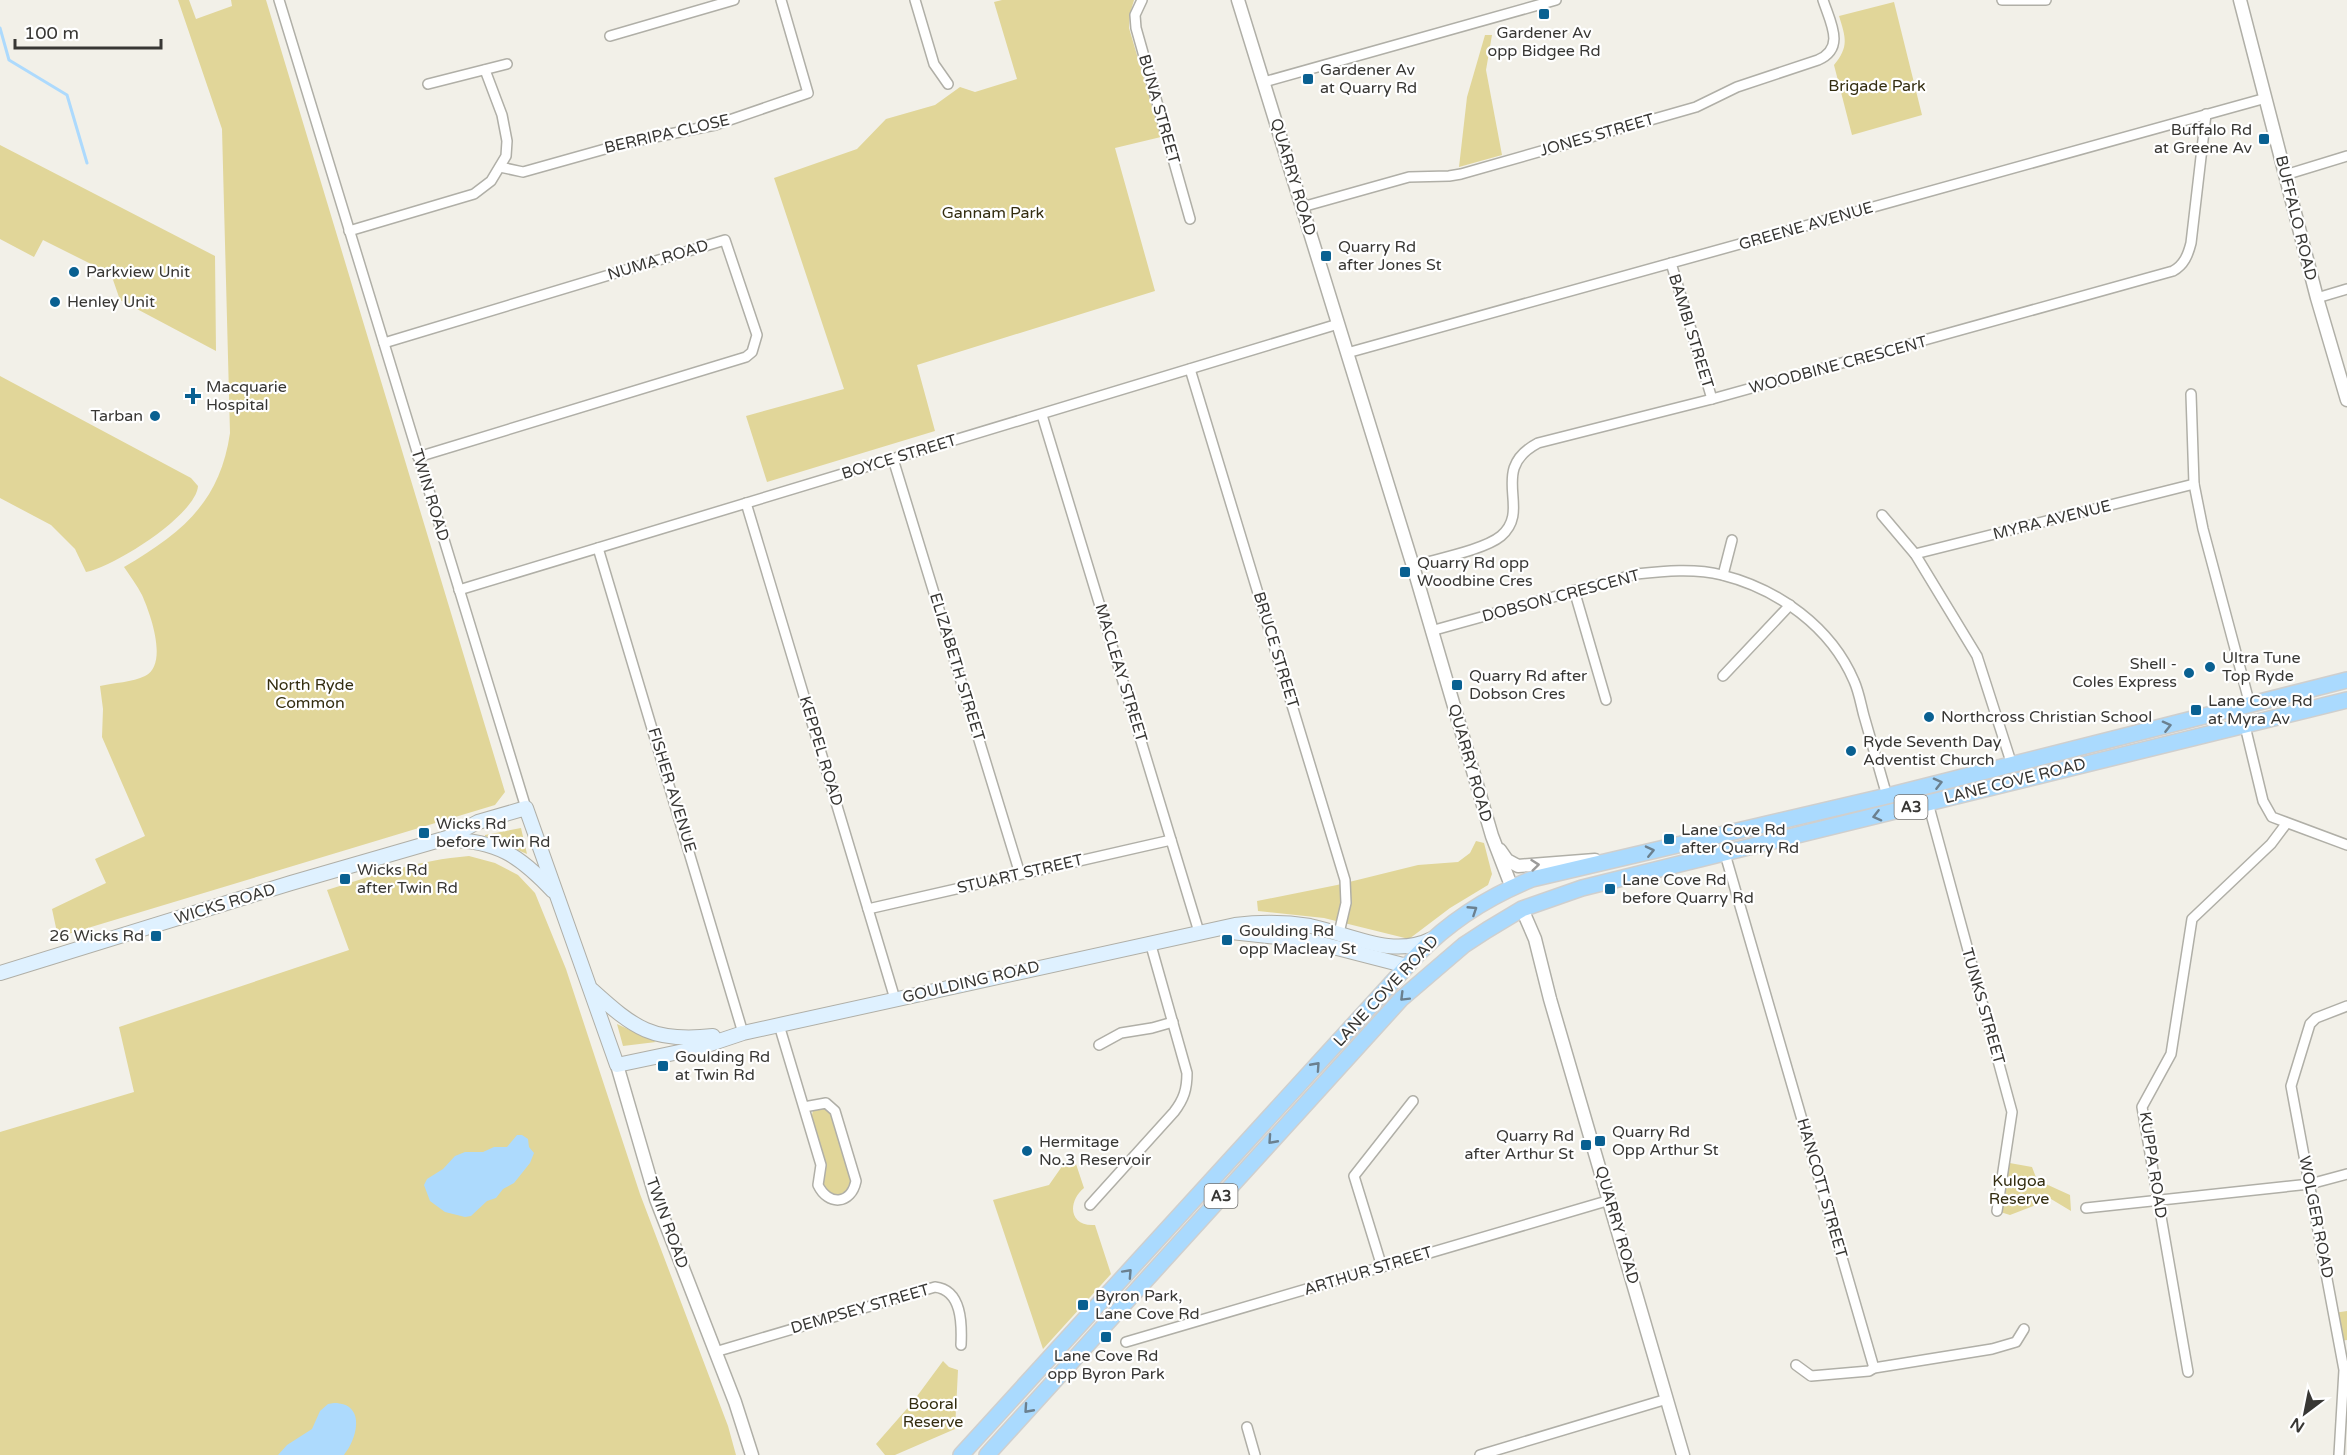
<svg xmlns="http://www.w3.org/2000/svg" width="2347" height="1455" viewBox="0 0 2347 1455" font-family="'Varela Round',sans-serif">
<style>
.green{fill:#e1d699}
.water{fill:#addafd}
.lines{fill:none;stroke-linecap:round;stroke-linejoin:round}
.stream{stroke:#addafd;stroke-width:3}
.minor-casing{stroke:#b0afa7;stroke-width:12}
.tertiary-casing{stroke:#b0afa7;stroke-width:15}
.secondary-casing{stroke:#b0afa7;stroke-width:16}
.trunk-casing{stroke:#cfcfce;stroke-width:18}
.minor{stroke:#fff;stroke-width:9}
.tertiary{stroke:#fff;stroke-width:12}
.secondary{stroke:#dff1ff;stroke-width:14}
.trunk{stroke:#aadafe;stroke-width:15}
.oneway{stroke:#6b808f}
.oneway2{stroke:#9c9b9a}
.poi-dot{fill:#096091;stroke:#fff;stroke-width:2}
.labels{text-anchor:middle;dominant-baseline:central;stroke-width:4.5;stroke-linejoin:round;paint-order:stroke}
.shield{fill:#fff;stroke:#747371;stroke-width:1.5}
.shield-label{font-size:15px;font-weight:bold;fill:#383734}
.poi-label{font-size:16px;fill:#383734;stroke:#fff;text-anchor:start}
.park-label{font-size:16px;fill:#332d10;stroke:#fff}
.street-label{font-size:16px;fill:#383734;stroke:#fff}
</style>
<rect width="100%" height="100%" fill="#f2f0e8"/>
<!-- green -->
<g class="green">
<path d="M178 0H189L196 19 232 6 231 0H266L505 792 495 805 58 937 52 909 106 883 95 859 145 836 102 737 103 709 100 686C113 683 133 682 145 676 169 664 150 613 142 595 137 585 130 576 124 567 182 533 220 502 230 433L222 129Z"/>
<polygon points="1002,0 1134,0 1130,14 1129,28 1161,137 1115,148 1155,291 917,365 935,431 767,482 746,416 844,389 774,178 857,149 886,119 935,105 960,87 975,92 1017,79 994,2"/>
<path d="M1894 2 1922 115 1852 135 1834 65C1849 47 1846 38 1839 16Z"/>
<polygon points="1485,35 1492,35 1486,70 1502,155 1459,167 1467,97"/>
<polygon points="0,145 215,256 216,351 120,300 111,274 43,240 34,257 0,239"/>
<path d="M0 376 191 478 198 486C196 515 114 567 86 572L75 549 51 525 0 498Z"/>
<polygon points="521,828 527,854 485,836 485,835"/>
<polygon points="1476,841 1484,843 1492,874 1488,885 1450,908 1409,939 1324,918 1258,911 1257,901 1337,885 1418,865 1458,862 1470,853"/>
<path d="M469 856 495 863 518 875 535 893 566 969 640 1194 728 1426 736 1455H0V1132L134 1092 119 1027 349 950 327 890C374 875 419 860 469 856Z"/>
<polygon points="617,1024 656,1042 623,1046"/>
<path d="M823 1107 828 1109 832 1115 852 1182C847 1191 844 1197 832 1195L824 1185V1176L826 1167 811 1120 813 1110Z"/>
<path d="M1072 1152 1084 1188C1067 1202 1069 1227 1095 1225L1111 1274 1043 1349 993 1200 1049 1185Z"/>
<polygon points="2004,1162 2032,1167 2037,1180 2070,1195 2071,1211 2051,1199 2010,1215 1997,1211"/>
<polygon points="2347,1311 2347,1340 2340,1341 2334,1313"/>
<polygon points="943,1361 949,1367 958,1370 955,1429 895,1455 885,1455 876,1444 912,1403"/>
</g>
<!-- water -->
<g class="water">
<polygon points="517,1135 522,1135 528,1139 529,1147 534,1153 530,1163 514,1183 503,1189 496,1198 487,1201 471,1216 465,1217 445,1212 430,1201 424,1185 427,1179 443,1169 455,1156 465,1152 483,1152 494,1147 507,1147"/>
<path d="M334 1403C366 1403 358 1438 344 1455H278L287 1445 312 1429 320 1411 328 1404Z"/>
</g>
<g class="lines">
<!-- stream -->
<polyline class="stream" points="0,28 9,60 67,95 87,163"/>
<!-- minor casing -->
<g class="minor-casing">
<g id="minor">
<polyline points="279,0 526,808"/>
<polyline points="915,0 934,64 948,84"/>
<polyline points="1142,0 1135,15 1136,28 1190,219"/>
<polyline points="2002,0 2046,0"/>
<polyline points="610,36 734,0"/>
<polyline points="1264,82 1556,0"/>
<polyline points="428,84 507,64"/>
<polyline points="500,167 523,172 630,142 715,125 808,93 781,0"/>
<polyline points="2285,175 2347,156"/>
<path d="M1302 207 1409 177 1449 176 1461 174 1696 107 1737 87 1818 60C1846 48 1830 22 1823 0"/>
<polyline points="349,231 474,194 491,181 506,156 507,141 502,115 485,70"/>
<polyline points="1671,263 1712,399"/>
<polyline points="2317,298 2347,289"/>
<polyline points="384,343 725,240 757,335 752,352 746,357 418,457"/>
<polyline points="1347,353 2266,98"/>
<polyline points="1190,369 1345,880 1346,903 1339,933"/>
<polyline points="2191,394 2194,484 2203,529 2250,705"/>
<polyline points="1042,415 1199,932"/>
<polyline points="893,459 1020,874"/>
<polyline points="746,503 895,999"/>
<polyline points="1882,515 1915,554 1977,656 2012,765"/>
<polyline points="598,548 743,1033"/>
<polyline points="1915,554 2194,484"/>
<path d="M1413 566C1436 559 1484 550 1501 536 1533 509 1487 470 1538 443L1712 399 2173 271C2184 265 2188 255 2191 243L2206 114"/>
<polyline points="1723,575 1732,540"/>
<polyline points="459,590 1338,324"/>
<polyline points="1574,590 1606,700"/>
<path d="M1431 631 1636 574C1664 571 1695 568 1722 575 1778 589 1831 627 1854 681 1859 692 1861 705 1864 716 1872 743 1879 769 1887 796"/>
<polyline points="1723,676 1790,605"/>
<polyline points="2245,726 2263,801 2272,817 2347,845"/>
<polyline points="1928,803 2012,1112 1997,1211"/>
<polyline points="1725,854 1874,1368"/>
<polyline points="868,909 1171,840"/>
<path d="M779 1025 821 1165 818 1185C828 1206 851 1205 856 1181L835 1111 826 1103 804 1107"/>
<polyline points="1099,1045 1121,1033 1152,1028 1173,1022"/>
<path d="M1090 1205 1174 1112C1184 1099 1187 1089 1187 1073L1150 942"/>
<polyline points="2086,1208 2310,1184 2347,1174"/>
<polyline points="1382,1267 1354,1176 1413,1101"/>
<polyline points="1126,1342 1610,1200"/>
<path d="M715 1352 935 1287C962 1290 962 1324 961 1345"/>
<polyline points="1796,1365 1811,1376 1869,1371 1874,1368 1992,1349 2016,1342 2024,1329"/>
<polyline points="2188,1372 2142,1107 2171,1054 2192,919 2271,844 2286,824"/>
<polyline points="1247,1427 1255,1455"/>
<polyline points="1480,1455 1667,1399"/>
<polyline points="2339,1455 2344,1370 2291,1086 2310,1024 2316,1018 2347,1006"/>
</g>
</g>
<!-- tertiary casing -->
<g class="tertiary-casing">
<g id="tertiary">
<polyline points="1238,0 1413,566 1492,836 1512,888"/>
<polyline points="2240,0 2317,298 2347,400"/>
<polyline points="1500,850 1507,860 1518,866 1595,860"/>
<polyline points="1522,909 1535,939 1550,999 1683,1455"/>
<polyline points="617,1065 656,1199 735,1402 752,1455"/>
</g>
</g>
<!-- secondary casing -->
<g class="secondary-casing">
<g id="secondary">
<path d="M451 836 478 822 526 808 617 1065 698 1048 743 1033 1235 925C1260 922 1285 922 1310 926 1350 934 1392 959 1432 939"/>
<path d="M447 840C497 840 520 856 553 891"/>
<polyline points="1231,932 1306,940 1407,966"/>
<polyline points="0,973 291,883 457,835"/>
<path d="M592 990C634 1028 653 1043 713 1036"/>
</g>
</g>
<!-- trunk casing -->
<g class="trunk-casing">
<g id="trunk">
<path d="M961 1455 1418 954C1450 921 1490 896 1532 879L1887 796 2347 680"/>
<polyline points="987,1455 1401,999 1464,945 1487,930 1522,909 1582,888 2347,700"/>
</g>
</g>
<!-- minor -->
<use href="#minor" class="minor"/>
<!-- tertiary -->
<use href="#tertiary" class="tertiary"/>
<!-- secondary -->
<use href="#secondary" class="secondary"/>
<!-- trunk -->
<use href="#trunk" class="trunk"/>
</g>
<!-- one-way arrows -->
<defs><path id="oneway-chevron" d="M-2-3.5L2.5 0L-2 3.5" fill="none" stroke-width="1.6" stroke-linecap="round" stroke-linejoin="round" transform="scale(1.5)"/></defs>
<g class="oneway">
<use href="#oneway-chevron" transform="translate(2167 726) rotate(-14)"/>
<use href="#oneway-chevron" transform="translate(1938 783) rotate(-14)"/>
<use href="#oneway-chevron" transform="translate(1877 816) rotate(166)"/>
<use href="#oneway-chevron" transform="translate(1650 851) rotate(-13)"/>
<use href="#oneway-chevron" transform="translate(1473 910) rotate(-33)"/>
<use href="#oneway-chevron" transform="translate(1404 997) rotate(135)"/>
<use href="#oneway-chevron" transform="translate(1316 1066) rotate(-48)"/>
<use href="#oneway-chevron" transform="translate(1272 1140) rotate(132)"/>
<use href="#oneway-chevron" transform="translate(1128 1273) rotate(-47)"/>
<use href="#oneway-chevron" transform="translate(1028 1409) rotate(132)"/>
</g>
<use class="oneway2" href="#oneway-chevron" transform="translate(1535 865) rotate(-6)"/>
<!-- markers -->
<g class="poi-dot">
<rect x="1538" y="8" width="12" height="12" rx="3"/>
<rect x="1302" y="73" width="12" height="12" rx="3"/>
<rect x="2258" y="133" width="12" height="12" rx="3"/>
<rect x="1320" y="250" width="12" height="12" rx="3"/>
<circle cx="74" cy="272" r="6"/>
<circle cx="55" cy="302" r="6"/>
<path d="M190 387h6v6h6v6h-6v6h-6v-6h-6v-6h6z"/>
<circle cx="155" cy="416" r="6"/>
<rect x="1399" y="566" width="12" height="12" rx="3"/>
<circle cx="2210" cy="667" r="6"/>
<circle cx="2189" cy="673" r="6"/>
<rect x="1451" y="679" width="12" height="12" rx="3"/>
<rect x="2190" y="704" width="12" height="12" rx="3"/>
<circle cx="1929" cy="717" r="6"/>
<circle cx="1851" cy="751" r="6"/>
<rect x="418" y="827" width="12" height="12" rx="3"/>
<rect x="1663" y="833" width="12" height="12" rx="3"/>
<rect x="339" y="873" width="12" height="12" rx="3"/>
<rect x="1604" y="883" width="12" height="12" rx="3"/>
<rect x="150" y="930" width="12" height="12" rx="3"/>
<rect x="1221" y="934" width="12" height="12" rx="3"/>
<rect x="657" y="1060" width="12" height="12" rx="3"/>
<rect x="1594" y="1135" width="12" height="12" rx="3"/>
<rect x="1580" y="1139" width="12" height="12" rx="3"/>
<circle cx="1027" cy="1151" r="6"/>
<rect x="1077" y="1299" width="12" height="12" rx="3"/>
<rect x="1100" y="1331" width="12" height="12" rx="3"/>
</g>
<g class="labels">
<!-- shield labels -->
<g class="shield">
<rect x="1894.5" y="795" width="33" height="24" rx="4.5"/>
<rect x="1204.5" y="1184" width="33" height="24" rx="4.5"/>
</g>
<g class="shield-label">
<text x="1911" y="807">A3</text>
<text x="1221" y="1196">A3</text>
</g>
<!-- poi labels -->
<g class="poi-label">
<text x="1544" y="33" text-anchor="middle">Gardener Av<tspan x="1544" dy="18">opp Bidgee Rd</tspan></text>
<text x="1320" y="70">Gardener Av<tspan x="1320" dy="18">at Quarry Rd</tspan></text>
<text x="2252" y="130" text-anchor="end">Buffalo Rd<tspan x="2252" dy="18">at Greene Av</tspan></text>
<text x="1338" y="247">Quarry Rd<tspan x="1338" dy="18">after Jones St</tspan></text>
<text x="86" y="272">Parkview Unit</text>
<text x="67" y="302">Henley Unit</text>
<text x="206" y="387">Macquarie<tspan x="206" dy="18">Hospital</tspan></text>
<text x="143" y="416" text-anchor="end">Tarban</text>
<text x="1417" y="563">Quarry Rd opp<tspan x="1417" dy="18">Woodbine Cres</tspan></text>
<text x="2222" y="658">Ultra Tune<tspan x="2222" dy="18">Top Ryde</tspan></text>
<text x="2177" y="664" text-anchor="end">Shell -<tspan x="2177" dy="18">Coles Express</tspan></text>
<text x="1469" y="676">Quarry Rd after<tspan x="1469" dy="18">Dobson Cres</tspan></text>
<text x="2208" y="701">Lane Cove Rd<tspan x="2208" dy="18">at Myra Av</tspan></text>
<text x="1941" y="717">Northcross Christian School</text>
<text x="1863" y="742">Ryde Seventh Day<tspan x="1863" dy="18">Adventist Church</tspan></text>
<text x="436" y="824">Wicks Rd<tspan x="436" dy="18">before Twin Rd</tspan></text>
<text x="1681" y="830">Lane Cove Rd<tspan x="1681" dy="18">after Quarry Rd</tspan></text>
<text x="357" y="870">Wicks Rd<tspan x="357" dy="18">after Twin Rd</tspan></text>
<text x="1622" y="880">Lane Cove Rd<tspan x="1622" dy="18">before Quarry Rd</tspan></text>
<text x="1239" y="931">Goulding Rd<tspan x="1239" dy="18">opp Macleay St</tspan></text>
<text x="144" y="936" text-anchor="end">26 Wicks Rd</text>
<text x="675" y="1057">Goulding Rd<tspan x="675" dy="18">at Twin Rd</tspan></text>
<text x="1612" y="1132">Quarry Rd<tspan x="1612" dy="18">Opp Arthur St</tspan></text>
<text x="1574" y="1136" text-anchor="end">Quarry Rd<tspan x="1574" dy="18">after Arthur St</tspan></text>
<text x="1039" y="1142">Hermitage<tspan x="1039" dy="18">No.3 Reservoir</tspan></text>
<text x="1095" y="1296">Byron Park,<tspan x="1095" dy="18">Lane Cove Rd</tspan></text>
<text x="1106" y="1356" text-anchor="middle">Lane Cove Rd<tspan x="1106" dy="18">opp Byron Park</tspan></text>
</g>
<!-- park labels -->
<g class="park-label">
<text x="1877" y="86">Brigade Park</text>
<text x="993" y="213">Gannam Park</text>
<text x="310" y="685">North Ryde<tspan x="310" dy="18">Common</tspan></text>
<text x="2019" y="1181">Kulgoa<tspan x="2019" dy="18">Reserve</tspan></text>
<text x="933" y="1404">Booral<tspan x="933" dy="18">Reserve</tspan></text>
</g>
<!-- street labels -->
<g class="street-label">
<text transform="translate(1159 109) rotate(74)">BUNA STREET</text>
<text transform="translate(667 134) rotate(-13)">BERRIPA CLOSE</text>
<text transform="translate(1597 135) rotate(-16)">JONES STREET</text>
<text transform="translate(1293 177) rotate(73)">QUARRY ROAD</text>
<text transform="translate(2296 218) rotate(76)">BUFFALO ROAD</text>
<text transform="translate(1806 226) rotate(-16)">GREENE AVENUE</text>
<text transform="translate(658 260) rotate(-17)">NUMA ROAD</text>
<text transform="translate(1691 331) rotate(73)">BAMBI STREET</text>
<text transform="translate(1838 365) rotate(-15)">WOODBINE CRESCENT</text>
<text transform="translate(899 457) rotate(-17)">BOYCE STREET</text>
<text transform="translate(430 495) rotate(73)">TWIN ROAD</text>
<text transform="translate(2052 520) rotate(-14)">MYRA AVENUE</text>
<text transform="translate(1561 596) rotate(-15)">DOBSON CRESCENT</text>
<text transform="translate(1276 650) rotate(73)">BRUCE STREET</text>
<text transform="translate(957 667) rotate(73)">ELIZABETH STREET</text>
<text transform="translate(1121 673) rotate(73)">MACLEAY STREET</text>
<text transform="translate(821 751) rotate(73)">KEPPEL ROAD</text>
<text transform="translate(1470 763) rotate(74)">QUARRY ROAD</text>
<text transform="translate(2015 781) rotate(-14)">LANE COVE ROAD</text>
<text transform="translate(672 790) rotate(73)">FISHER AVENUE</text>
<text transform="translate(1020 874) rotate(-13)">STUART STREET</text>
<text transform="translate(225 904) rotate(-17)">WICKS ROAD</text>
<text transform="translate(971 982) rotate(-13)">GOULDING ROAD</text>
<text transform="translate(1386 991) rotate(-47)">LANE COVE ROAD</text>
<text transform="translate(1983 1006) rotate(74)">TUNKS STREET</text>
<text transform="translate(2153 1165) rotate(81)">KUPPA ROAD</text>
<text transform="translate(1822 1188) rotate(74)">HANCOTT STREET</text>
<text transform="translate(2316 1217) rotate(79)">WOLGER ROAD</text>
<text transform="translate(667 1223) rotate(70)">TWIN ROAD</text>
<text transform="translate(1617 1225) rotate(74)">QUARRY ROAD</text>
<text transform="translate(1368 1271) rotate(-17)">ARTHUR STREET</text>
<text transform="translate(860 1309) rotate(-16)">DEMPSEY STREET</text>
</g>
</g>
<!-- north arrow -->
<g transform="translate(2305 1413) rotate(212)" stroke="#ffffff" stroke-width="4.5" paint-order="stroke">
<path d="M0-4.5L10 22L0 15L-10 22Z" fill="#383734"/>
<text y="-9" font-size="16" font-weight="bold" text-anchor="middle" fill="#383734">N</text>
</g>
<!-- scale -->
<path d="M15 39v9h146v-9" fill="none" stroke="#383734" stroke-width="3"/>
<text x="24" y="39" font-size="18" fill="#383734" stroke="#ffffff" stroke-width="4.5" paint-order="stroke">100 m</text>
</svg>
